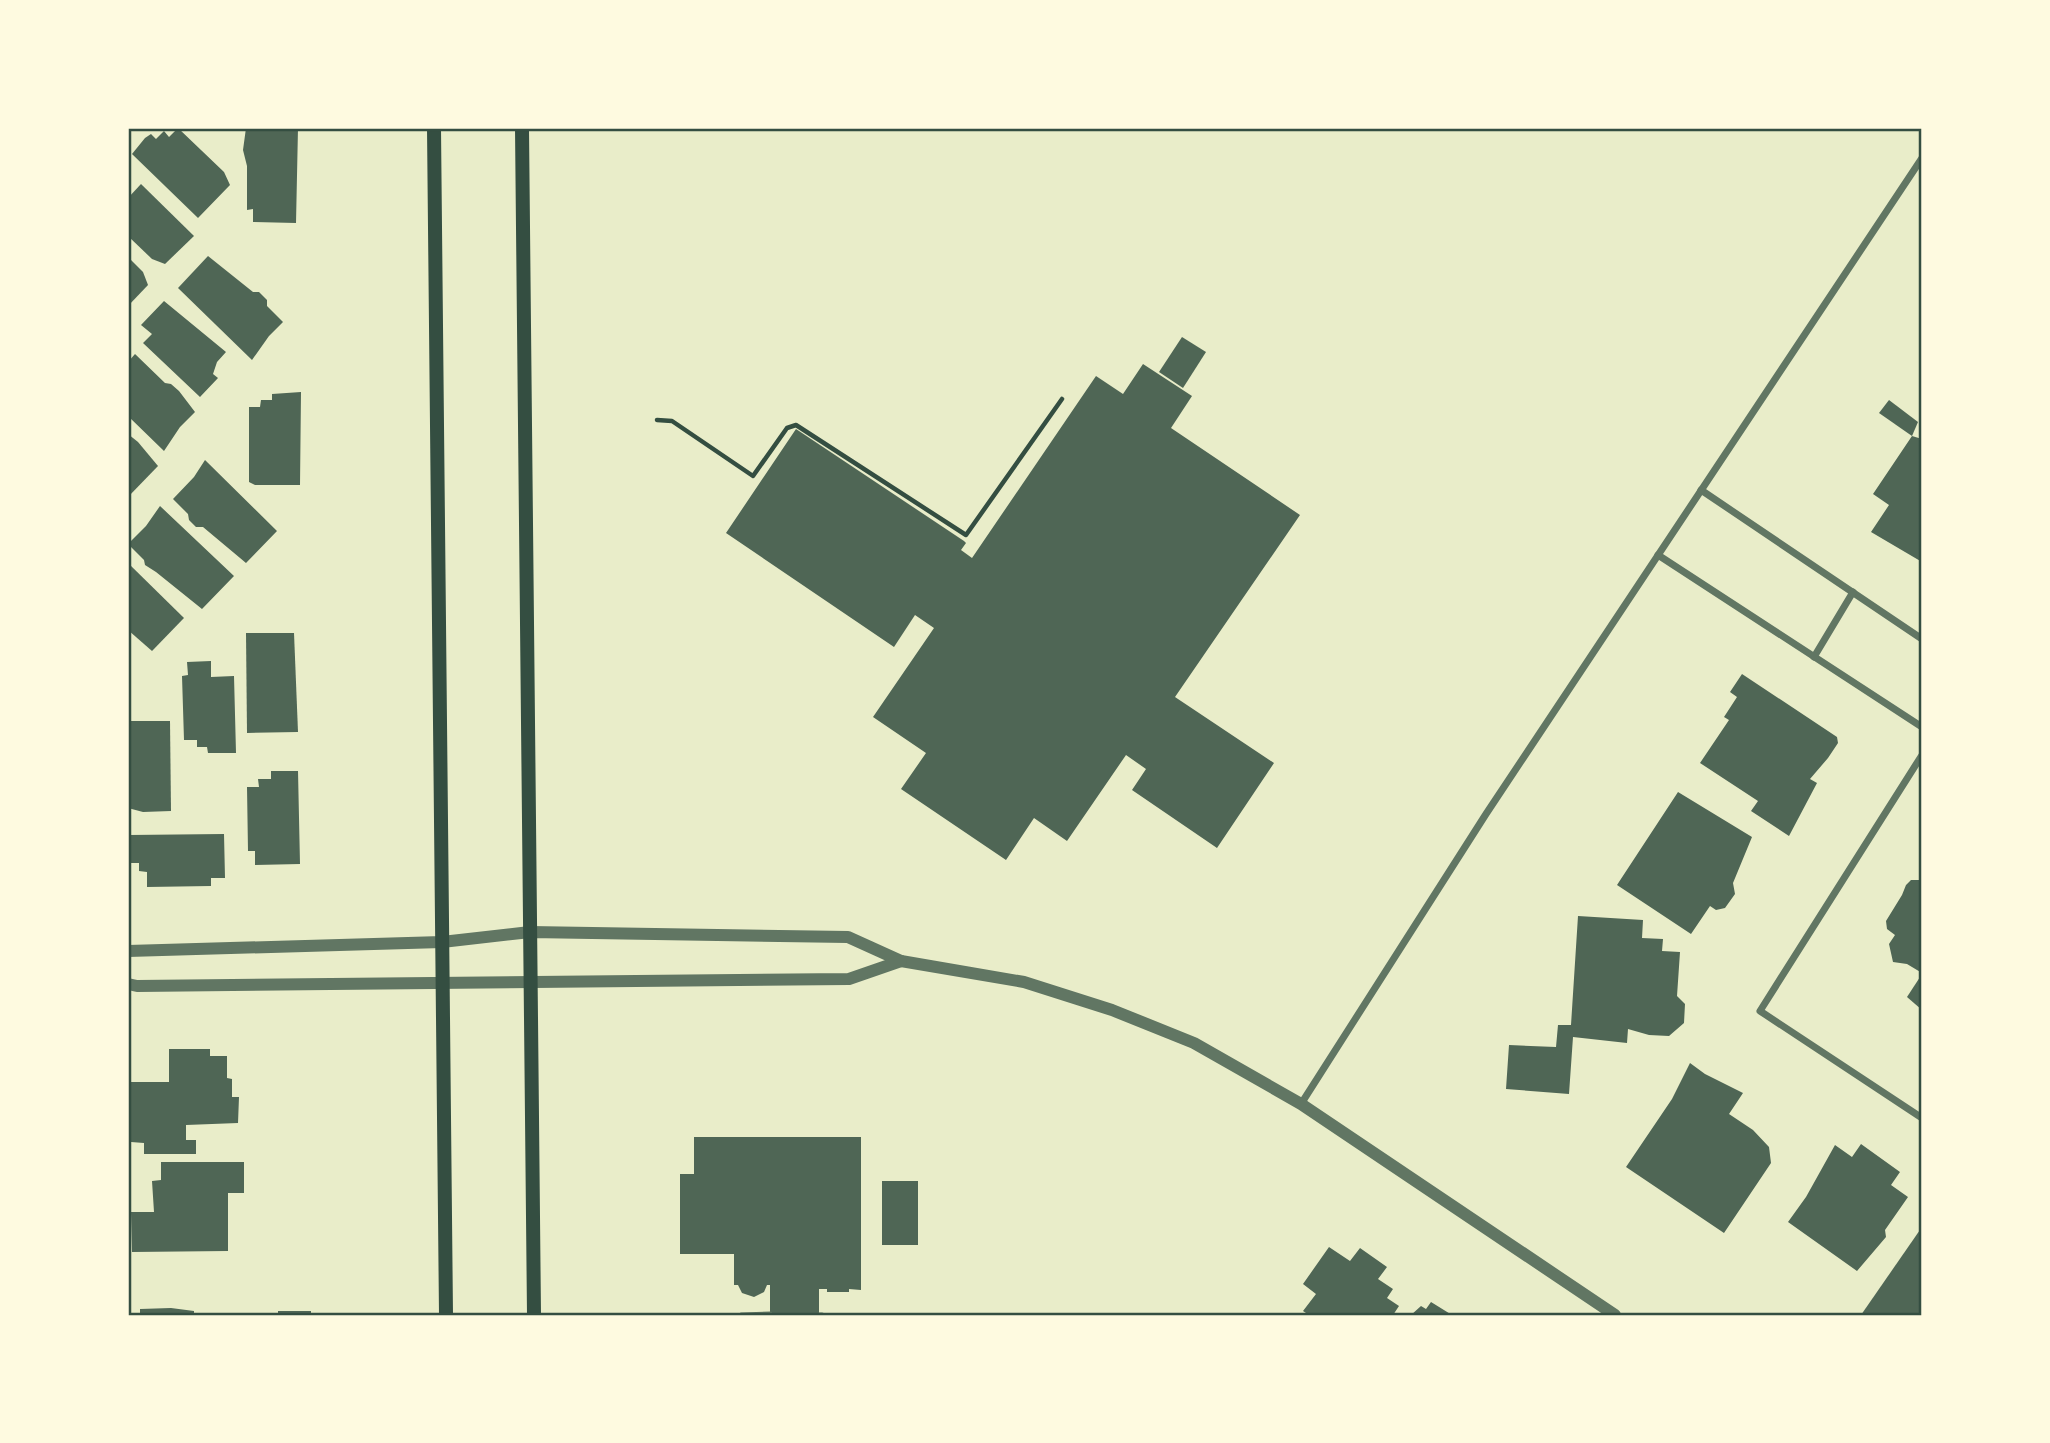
<svg xmlns="http://www.w3.org/2000/svg" width="2050" height="1443" viewBox="0 0 2050 1443" font-family="Merriweather,serif">
<style>
.building{fill:#4f6655}
.lines{fill:none;stroke-linecap:round;stroke-linejoin:round}
.path{stroke:#344e41;stroke-width:4.5}
.service{stroke:#617663;stroke-width:5}
.minor{stroke:#617663;stroke-width:7}
.tertiary{stroke:#617663;stroke-width:12}
.secondary{stroke:#344e41;stroke-width:14}
.neatline{fill:none;stroke:#344e41;stroke-width:2.5}
</style>
<rect width="100%" height="100%" fill="#e9edc9"/>
<!-- building -->
<g class="building">
<polygon points="178,128 224,172 230,185 198,218 132,154 145,138 151,134 156,139 164,131 169,137"/>
<polygon points="246,128 298,128 296,223 253,222 253,209 247,210 247,166 243,150"/>
<polygon points="141,184 194,236 165,264 152,259 128,236 128,198"/>
<polygon points="208,256 253,292 259,292 267,300 267,306 283,322 269,336 252,360 178,288"/>
<polygon points="128,257 143,272 148,285 128,306"/>
<polygon points="164,301 226,352 217,362 213,374 218,378 200,397 143,343 152,334 141,325"/>
<polygon points="1182,337 1206,352 1183,388 1159,372"/>
<polygon points="135,354 165,383 171,384 179,391 195,412 180,427 164,451 128,416 128,362"/>
<polygon points="1143,364 1192,396 1171,428 1300,515 1175,697 1274,763 1217,848 1132,790 1146,769 1126,755 1067,841 1034,818 1006,860 901,789 926,753 873,717 934,628 915,615 894,647 726,533 796,429 964,541 966,543 961,550 972,558 1096,376 1123,394"/>
<polygon points="301,392 300,485 255,485 249,482 249,407 260,407 261,400 272,400 272,394"/>
<polygon points="1889,400 1918,422 1912,436 1879,413"/>
<polygon points="128,434 138,442 158,466 128,497"/>
<polygon points="1912,436 1922,439 1922,562 1871,532 1889,505 1873,494"/>
<polygon points="205,460 277,531 246,563 203,527 196,527 189,520 188,514 173,499 194,477"/>
<polygon points="160,506 234,576 202,609 156,572 145,565 144,560 128,544 146,526"/>
<polygon points="128,563 184,618 152,651 128,630"/>
<polygon points="246,633 294,633 298,732 247,733"/>
<polygon points="211,661 211,677 234,676 236,753 208,753 207,747 197,747 197,740 184,740 182,676 188,675 187,662"/>
<polygon points="1742,674 1837,737 1838,743 1828,758 1810,779 1817,783 1789,836 1751,811 1758,801 1700,763 1729,720 1724,717 1737,697 1730,692"/>
<polygon points="128,721 170,721 171,811 143,812 128,808"/>
<polygon points="271,771 298,771 300,864 255,865 255,851 248,851 247,787 259,787 258,779 271,779"/>
<polygon points="1678,792 1752,837 1733,883 1735,894 1725,908 1716,910 1710,906 1691,934 1617,885"/>
<polygon points="224,834 225,878 211,878 211,886 147,887 147,872 139,871 139,863 130,863 129,835"/>
<polygon points="1911,880 1922,880 1922,973 1907,964 1893,962 1889,944 1895,935 1887,929 1886,921 1902,895 1906,885"/>
<polygon points="1578,916 1643,920 1642,938 1663,939 1662,951 1680,952 1677,996 1685,1004 1684,1023 1669,1036 1649,1035 1628,1029 1627,1043 1573,1037 1569,1094 1506,1089 1509,1045 1556,1047 1558,1025 1571,1025"/>
<polygon points="1922,974 1922,1010 1907,997"/>
<polygon points="169,1049 210,1049 210,1056 227,1056 227,1078 232,1079 232,1097 239,1097 238,1123 186,1125 186,1140 196,1140 196,1154 144,1154 144,1143 131,1142 131,1082 169,1082"/>
<polygon points="1690,1063 1705,1074 1743,1093 1729,1114 1753,1130 1769,1147 1771,1163 1724,1233 1626,1167 1672,1099"/>
<polygon points="694,1137 861,1137 861,1290 849,1289 849,1292 827,1292 827,1289 819,1289 819,1315 770,1315 770,1285 767,1285 764,1292 754,1297 742,1293 738,1285 734,1285 734,1254 680,1254 680,1174 694,1174"/>
<polygon points="1861,1144 1900,1172 1891,1185 1908,1197 1885,1230 1886,1237 1857,1271 1788,1222 1806,1197 1835,1145 1852,1157"/>
<polygon points="161,1162 244,1162 244,1193 228,1193 228,1251 132,1252 131,1212 154,1212 152,1181 161,1180"/>
<rect x="882" y="1181" width="36" height="64"/>
<polygon points="1922,1227 1922,1315 1861,1315"/>
<polygon points="1329,1247 1350,1261 1360,1248 1387,1267 1378,1279 1393,1289 1387,1298 1399,1306 1393,1315 1309,1315 1303,1311 1316,1294 1303,1284"/>
<polygon points="1431,1302 1452,1315 1411,1315 1421,1306 1426,1309"/>
<polygon points="171,1308 194,1311 194,1315 140,1315 140,1309"/>
<rect x="278" y="1311" width="33" height="4"/>
</g>
<g class="lines">
<!-- path -->
<polyline class="path" points="657,420 672,421 753,476 787,428 796,425 966,535 1062,399"/>
<!-- service -->
<g class="service">
<polyline points="741,1315 770,1314"/>
<polyline points="819,1315 822,1315"/>
</g>
<!-- minor -->
<g class="minor">
<polyline points="1701,490 1922,639"/>
<polyline points="1658,555 1922,727"/>
<polyline points="1814,657 1853,592"/>
<polyline points="1922,755 1760,1011 1922,1118"/>
<polyline points="1301,1104 1486,814 1922,158"/>
</g>
<!-- tertiary -->
<g class="tertiary">
<polyline points="128,951 442,942 530,932 848,937 901,961 1024,982 1112,1010 1194,1043 1301,1104 1615,1315"/>
<polyline points="128,984 137,986 849,979 901,961"/>
</g>
<!-- secondary -->
<g class="secondary">
<polyline points="434,128 446,1315"/>
<polyline points="522,128 534,1315"/>
</g>
</g>
<!-- border -->
<rect width="2050" height="1443" fill="none" stroke="#fefae0" stroke-width="259"/>
<rect x="130" y="130" width="1790" height="1184" class="neatline"/>
</svg>
